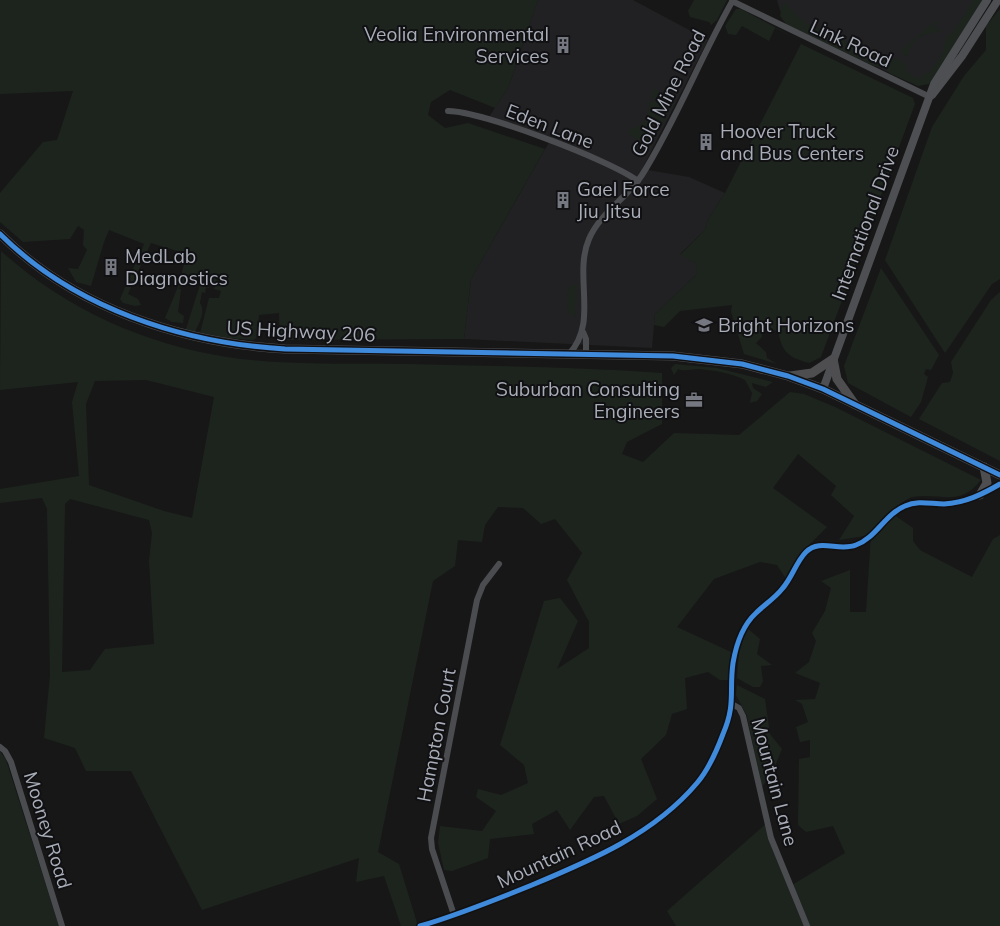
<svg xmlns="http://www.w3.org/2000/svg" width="1000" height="926" viewBox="0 0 1000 926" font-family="Mulish,sans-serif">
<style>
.built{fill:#212123}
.green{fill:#1d241e;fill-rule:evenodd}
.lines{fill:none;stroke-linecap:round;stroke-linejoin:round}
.minor{stroke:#4b4c50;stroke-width:6}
.major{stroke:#4d4f52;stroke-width:8}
.highway{stroke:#4e4e51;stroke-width:9}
.cycleway-casing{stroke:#111113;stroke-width:8}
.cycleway{stroke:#408adc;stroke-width:5}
.labels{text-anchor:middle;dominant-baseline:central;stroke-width:4;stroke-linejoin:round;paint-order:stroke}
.poi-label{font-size:19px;fill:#a8adb8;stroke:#111113;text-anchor:start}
.street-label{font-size:19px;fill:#a8adb8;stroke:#111113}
</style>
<rect width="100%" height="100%" fill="#171717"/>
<!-- built -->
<g class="built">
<polygon points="538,0 633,0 708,40 642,169 689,177 725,193 708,219 705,230 680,254 698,264 696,275 655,314 652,348 464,339 471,279 552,137 489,117 509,86"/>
<polygon points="777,0 984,0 928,84 894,75 783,20"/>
</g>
<!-- green -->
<g class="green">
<path d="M0 0H538L509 86 495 108 450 90 431 102 428 115 445 128 468 123 545 149 471 279 464 339 280 340 279 313 259 315 257 337 254 340 214 337 200 333 209 298H219L221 291 214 289 215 285 210 284 209 288 206 287 205 293 202 292 200 303C206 312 199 323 195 332L186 329 202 278 198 277 197 281 187 275 181 287 178 288 181 290 178 312 184 316 183 323 172 322 165 318 177 289 187 254 151 243 128 294 138 299 141 305 135 306 123 303 120 299 144 244 109 230 104 242 91 286 76 282 68 268 78 269 87 250 83 245 84 230 78 226 70 239 23 242 0 222V193L43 142 57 140 73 91 0 94Z"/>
<polygon points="694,0 727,0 717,20 711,25 709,22 690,17 688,11"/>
<polygon points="973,0 983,0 929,84 918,86 889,73 887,67 891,60 897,58 907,65 906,70 920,80 923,74 929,73 942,54 947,35 951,35"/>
<polygon points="783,2 785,2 801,20 805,18 804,22 878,57 880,55 882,63 879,66 874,66 787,25 780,16"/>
<polygon points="736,9 741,9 802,42 775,28 769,41 742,26 736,35 728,34 725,26"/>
<polygon points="1000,9 1000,279 992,284 945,353 885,260 932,127 964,76 986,50 986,26"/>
<path d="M935 21 937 22 934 25 938 30 943 28 942 31C922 34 912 36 908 57L901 53V50Z"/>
<path d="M801 44 913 98 915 104 821 357 809 363C788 357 782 352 778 331L761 328 762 337 756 343 766 352 767 358 777 364 744 354 731 312 732 305 680 311 664 327 654 325 655 314 696 275 697 264 680 255 705 230 708 219 725 193Z"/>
<path d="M654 89 671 98 674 102 651 145 645 149 642 147 644 143 628 134 630 129C646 125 650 115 649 100L656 102 657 100 650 97Z"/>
<path d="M1 251C64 308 143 344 227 357 287 366 348 363 408 364 493 366 577 367 662 373V424L627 442 622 454 643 462 674 433 739 435 790 392 804 394 835 407 981 480C959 508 941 492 913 497 906 498 896 508 890 512L913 528V541L920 550 972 577 993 539 1000 535V926H676L667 911 768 822 792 885 845 853 833 826 806 832 798 825 799 759 810 757V740L800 742 796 727 808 722 802 704 795 700 815 699 820 683 795 673 809 662 816 641 812 633 825 611 831 588 821 581 850 570V612H866L871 535 839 540 854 516 831 495 836 486 798 454 773 488 827 527 799 555 786 579 777 565 760 562 714 579 677 627 731 652 729 680H720L708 672 685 678 687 709 672 714 666 735 641 759 657 799 637 816 619 824 604 796 594 797 570 830 557 810 532 824 534 834 490 839 488 858 452 871 444 870 438 843 440 826 482 831 496 811 476 797 478 789 501 795 528 783 524 765 500 745 544 601 560 598 578 621 557 669 589 648V622L567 580 582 553 555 519 541 524 523 508 498 507 485 525 482 542 458 540 455 566 433 581 378 852 399 864 418 926H401L384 876 356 882 359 858 202 910 131 771H86L75 748 44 738 50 675 47 509 42 498 0 503V489L79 476 72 402 78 382 0 390ZM146 380 214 397 192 518 164 511 89 485 86 404 95 381ZM70 499 149 520 152 533 149 561 154 644 105 649 90 670 62 672 65 504Z"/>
<polygon points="881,268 939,355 931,370 926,369 924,374 928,377 921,402 911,417 848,383 844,366"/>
<path d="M571 285H577L575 317 570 315C566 308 566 291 571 285Z"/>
<polygon points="1000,292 1000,461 919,419 942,383 950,382 953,373 951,362 991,300"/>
<path d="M675 364 717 368 773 382 766 387 752 383 753 388 762 394 757 401 750 403 752 393 745 380C731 373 713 370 698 369 690 369 686 372 678 369L674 375 671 368Z"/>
<polygon points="747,628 760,639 757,654 772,665 761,666 763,681 760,687 753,687 737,678 739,652"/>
<polygon points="737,685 765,699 770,734 782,749 773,771 762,787 747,716 736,695"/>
<polygon points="0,751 6,760 59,926 0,926"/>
</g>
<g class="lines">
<!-- minor -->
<g class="minor">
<polyline points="732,1 930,97"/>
<path d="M448 111C481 111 610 160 638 181"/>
<polyline points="583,332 586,339 586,355"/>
<path d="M569 354C599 322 573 276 589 239 600 213 627 198 642 175 676 121 701 56 733 0"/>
<polyline points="732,704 739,708 743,716 771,838 807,926"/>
<polyline points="0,747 5,751 11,762 62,926"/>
<polyline points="454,915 432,849 431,838 477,600 483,585 499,564"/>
<path d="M420 926C458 915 495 900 532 885 592 860 654 834 697 783 709 769 717 750 723 734 736 704 729 691 733 663 736 645 742 626 756 613 764 605 775 598 782 589 792 578 796 562 806 552 820 538 839 552 856 545 876 538 885 514 905 506 918 500 931 504 944 504 965 503 983 494 1000 484"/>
</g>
<!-- major -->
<g class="major">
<polyline points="932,95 962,56 998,0"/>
<polyline points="823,389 934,84 987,0"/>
</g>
<!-- highway -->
<g class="highway">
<path d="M0 234C74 308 182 343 285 349L673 356 742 364 788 376 823 389 1000 475"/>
<polyline points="790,376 812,373 833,359 837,379 854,403"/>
<polyline points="980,495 987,483 984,467"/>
</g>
<!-- cycleway casing -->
<g class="cycleway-casing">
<g id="cycleway">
<path d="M0 234C74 308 182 343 285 349L673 356 742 364 788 376 823 389 1000 475"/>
<path d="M420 926C458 915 495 900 532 885 592 860 654 834 697 783 709 769 717 750 723 734 736 704 729 691 733 663 736 645 742 626 756 613 764 605 775 598 782 589 792 578 796 562 806 552 820 538 839 552 856 545 876 538 885 514 905 506 918 500 931 504 944 504 965 503 983 494 1000 484"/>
</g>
</g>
<!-- cycleway -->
<use href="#cycleway" class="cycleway"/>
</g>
<!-- icons -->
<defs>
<g id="building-bare" transform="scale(1.35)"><path d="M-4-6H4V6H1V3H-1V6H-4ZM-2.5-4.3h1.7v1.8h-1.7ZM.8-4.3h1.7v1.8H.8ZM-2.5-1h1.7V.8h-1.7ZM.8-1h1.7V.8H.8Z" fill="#757880" stroke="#111113" stroke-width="2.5" paint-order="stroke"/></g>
<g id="school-bare" transform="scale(1.35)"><path d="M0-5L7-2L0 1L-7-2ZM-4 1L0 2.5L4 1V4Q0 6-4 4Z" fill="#757880" stroke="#111113" stroke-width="2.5" paint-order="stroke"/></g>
<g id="office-bare" transform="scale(1.35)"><path d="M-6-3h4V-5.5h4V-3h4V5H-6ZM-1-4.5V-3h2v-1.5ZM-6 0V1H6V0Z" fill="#757880" stroke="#111113" stroke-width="2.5" paint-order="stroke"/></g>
</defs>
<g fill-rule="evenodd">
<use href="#building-bare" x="563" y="45"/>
<use href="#building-bare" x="706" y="142"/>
<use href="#building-bare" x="563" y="200"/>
<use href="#building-bare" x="111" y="267"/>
<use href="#school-bare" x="704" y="325"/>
<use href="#office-bare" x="694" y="400"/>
</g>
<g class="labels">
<!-- poi labels -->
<g class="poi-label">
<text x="549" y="34" text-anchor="end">Veolia Environmental<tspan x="549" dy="22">Services</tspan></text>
<text x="720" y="131">Hoover Truck<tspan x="720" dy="22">and Bus Centers</tspan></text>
<text x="577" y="189">Gael Force<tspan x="577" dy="22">Jiu Jitsu</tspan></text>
<text x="125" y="256">MedLab<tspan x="125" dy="22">Diagnostics</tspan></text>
<text x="718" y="325">Bright Horizons</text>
<text x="680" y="389" text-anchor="end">Suburban Consulting<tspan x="680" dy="22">Engineers</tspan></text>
</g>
<!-- street labels -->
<g class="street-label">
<text transform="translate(851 43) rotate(25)">Link Road</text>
<text transform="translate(668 93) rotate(-63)">Gold Mine Road</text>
<text transform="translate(550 126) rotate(21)">Eden Lane</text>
<text transform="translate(865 223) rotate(-70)">International Drive</text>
<text transform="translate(301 331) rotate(3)">US Highway 206</text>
<text transform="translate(436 735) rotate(-79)">Hampton Court</text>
<text transform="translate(775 782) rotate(75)">Mountain Lane</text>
<text transform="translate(48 830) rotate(73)">Mooney Road</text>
<text transform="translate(559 854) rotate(-25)">Mountain Road</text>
</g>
</g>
</svg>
